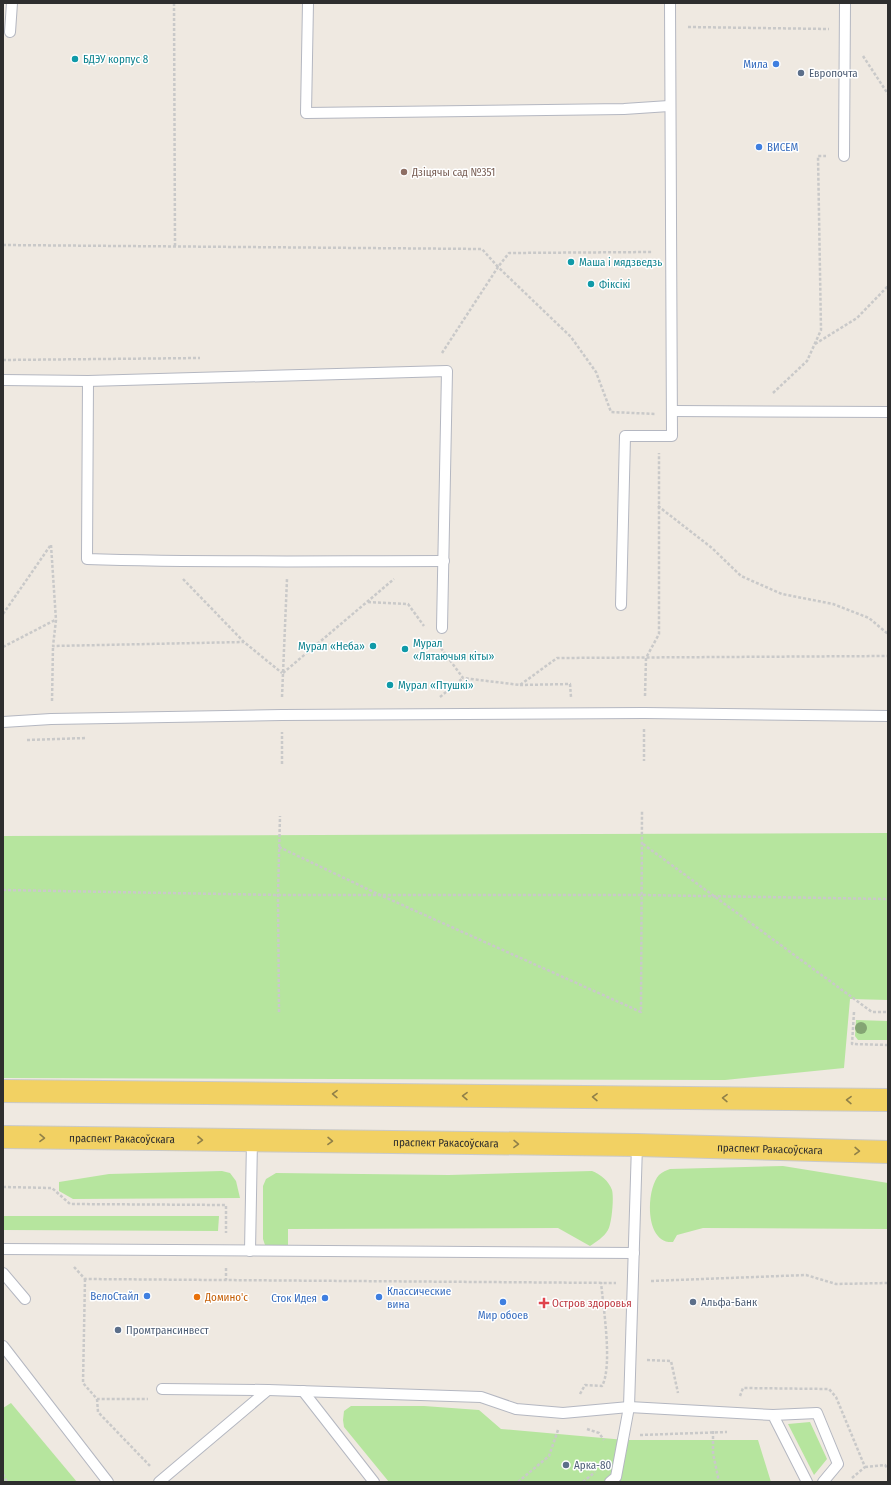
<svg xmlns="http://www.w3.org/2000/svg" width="891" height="1485" viewBox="0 0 891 1485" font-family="'Fira Sans Condensed',sans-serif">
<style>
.green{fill:#b6e59e}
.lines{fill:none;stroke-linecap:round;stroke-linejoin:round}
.service-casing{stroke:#b4b7c1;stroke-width:12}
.primary-casing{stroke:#c9c9c9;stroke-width:24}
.path{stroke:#c9c9c9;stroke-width:2.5;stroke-dasharray:3 2;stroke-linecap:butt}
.service{stroke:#fff;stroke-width:10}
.primary{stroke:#f2d163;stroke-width:22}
.tree{fill:#84a574}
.oneway{stroke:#908048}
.culture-dot{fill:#0f9aa8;stroke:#fff;stroke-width:1.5}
.shop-dot{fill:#3f7fe0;stroke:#fff;stroke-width:1.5}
.service-dot{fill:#5c6f8a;stroke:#fff;stroke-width:1.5}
.education-dot{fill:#8d6e63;stroke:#fff;stroke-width:1.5}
.food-dot{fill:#e8710a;stroke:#fff;stroke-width:1.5}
.health-dot{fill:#e0444e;stroke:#fff;stroke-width:1.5}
.labels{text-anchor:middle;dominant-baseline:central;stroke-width:3;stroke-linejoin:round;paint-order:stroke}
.culture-label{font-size:11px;fill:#0d838f;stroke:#fff;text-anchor:start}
.shop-label{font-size:11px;fill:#366cbe;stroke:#fff;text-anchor:end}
.service-label{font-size:11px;fill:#4e5e75;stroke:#fff;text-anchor:start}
.education-label{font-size:11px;fill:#785e54;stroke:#fff;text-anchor:start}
.street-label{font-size:11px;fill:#2e2e2e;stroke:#fff}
.food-label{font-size:11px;fill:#c56008;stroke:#fff;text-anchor:start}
.health-label{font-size:11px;fill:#be3a42;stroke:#fff;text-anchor:start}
</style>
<rect width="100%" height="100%" fill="#efe9e1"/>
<!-- green -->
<g class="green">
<polygon points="888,833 888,1000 850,999 844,1068 725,1080 3,1078 3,836"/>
<polygon points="856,1020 888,1021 888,1040 858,1040 855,1036"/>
<path d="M783 1166 888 1183V1229L703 1228 677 1235 673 1242C644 1244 646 1189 659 1175 662 1172 667 1170 670 1169Z"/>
<polygon points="222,1171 230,1173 236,1181 240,1198 73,1199 59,1191 59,1182 109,1174"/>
<path d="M592 1171C600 1174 609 1181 612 1190 614 1197 612 1223 608 1230 604 1237 596 1242 590 1246L558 1228 288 1229V1247L271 1249 265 1245 263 1239V1186L266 1179 276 1173 449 1175Z"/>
<polygon points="3,1216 219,1216 218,1231 3,1230"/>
<polygon points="11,1403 77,1482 3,1482 3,1408"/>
<polygon points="351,1406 424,1406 479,1410 501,1429 625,1440 758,1440 771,1482 389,1482 344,1427 343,1420 344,1411"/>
<polygon points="810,1422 827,1459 814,1475 788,1424"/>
</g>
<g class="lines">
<!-- service casing -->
<g class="service-casing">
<g id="service">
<polyline points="308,3 306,113 624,109 669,106"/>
<polyline points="10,32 12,3"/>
<polyline points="844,156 845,3"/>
<polyline points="3,380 88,381 447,371 442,628"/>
<path d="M88 381 87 559C206 563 325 561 444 561"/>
<polyline points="673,411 888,412"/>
<polyline points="621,605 625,436 672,436 670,3"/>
<polyline points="3,722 51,719 282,715 644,713 888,716"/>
<polyline points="3,1249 634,1253"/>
<polyline points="250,1251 252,1140"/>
<polyline points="3,1273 25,1299"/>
<polyline points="3,1346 108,1482"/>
<polyline points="162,1389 268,1390 481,1397 516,1409 563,1413 629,1407 773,1415 807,1482"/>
<polyline points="303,1391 374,1482"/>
<polyline points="773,1415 817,1413 838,1464 823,1482"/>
<polyline points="159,1482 268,1390"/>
<polyline points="610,1482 616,1477 629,1407 637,1145"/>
</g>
</g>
<!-- primary casing -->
<g class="primary-casing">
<g id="primary">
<polyline points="3,1091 888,1100"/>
<path id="s1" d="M3 1137 637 1145 888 1152"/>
</g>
</g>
<!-- path -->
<g class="path">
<polyline points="174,3 175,246"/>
<polyline points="688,27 829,29"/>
<polyline points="863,56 888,94"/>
<polyline points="3,245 482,249 498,267 509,253 653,252"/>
<polyline points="815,344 857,318 888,286"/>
<polyline points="442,353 498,267 571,337 596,372 611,412 656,414"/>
<polyline points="3,360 200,358"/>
<polyline points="773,393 807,361 821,330 818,156 826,156"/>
<polyline points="658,506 712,548 741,576 782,594 833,604 869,618 888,634"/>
<polyline points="51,545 56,620 53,646 244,642"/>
<polyline points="183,579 244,642 282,673"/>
<polyline points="368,602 408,604 424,626"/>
<polyline points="3,614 50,546"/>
<polyline points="438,644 463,678 520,685 557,658 888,656"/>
<polyline points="3,647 55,620"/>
<polyline points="283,673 394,579"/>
<polyline points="520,685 570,684 571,697"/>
<polyline points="645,696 646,658 659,634 659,453"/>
<polyline points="282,697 287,579"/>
<polyline points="440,697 463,678"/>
<polyline points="52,701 53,646"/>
<polyline points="644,729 644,761"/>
<polyline points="27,740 86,738"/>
<polyline points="282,764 282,732"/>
<polyline points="643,844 872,1012 888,1012"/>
<polyline points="279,847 380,895 641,1012 642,811"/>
<polyline points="3,890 278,895 641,895 888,899"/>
<polyline points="279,1012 278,895 280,816"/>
<polyline points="854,1012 852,1044 888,1045"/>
<polyline points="3,1187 52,1188 70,1204 226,1205 226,1233"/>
<polyline points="74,1267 85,1279 616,1283"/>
<polyline points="226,1268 226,1280"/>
<polyline points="85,1279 83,1383 97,1399 148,1399"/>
<polyline points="651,1281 806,1275 836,1284 888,1283"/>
<polyline points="647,1360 671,1361 678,1393"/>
<path d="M580 1394 585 1385 602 1386C613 1366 603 1306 601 1282"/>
<polyline points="740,1396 743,1388 829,1389 836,1397 865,1467 852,1478"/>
<polyline points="97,1399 98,1412 151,1467"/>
<polyline points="587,1429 599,1433 604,1440"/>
<polyline points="713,1431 713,1453 719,1482"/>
<polyline points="640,1435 727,1432"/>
<polyline points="865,1467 885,1465 888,1469"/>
<polyline points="3,1474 7,1482"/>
<polyline points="518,1482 549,1456 558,1430"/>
<polyline points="583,1482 595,1472"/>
</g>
<!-- service -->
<use href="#service" class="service"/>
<!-- primary -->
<use href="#primary" class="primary"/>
</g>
<!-- trees -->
<circle class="tree" cx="861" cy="1028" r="6"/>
<!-- one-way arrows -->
<defs><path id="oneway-chevron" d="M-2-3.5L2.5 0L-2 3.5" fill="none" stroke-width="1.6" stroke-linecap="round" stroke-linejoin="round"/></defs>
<g class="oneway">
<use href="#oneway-chevron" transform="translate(335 1094) rotate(-179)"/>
<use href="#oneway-chevron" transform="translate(465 1096) rotate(-179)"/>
<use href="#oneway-chevron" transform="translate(595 1097) rotate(-179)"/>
<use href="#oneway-chevron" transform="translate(725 1098) rotate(-179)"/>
<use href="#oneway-chevron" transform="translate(849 1100) rotate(-179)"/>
<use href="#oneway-chevron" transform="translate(42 1138) rotate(1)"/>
<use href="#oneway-chevron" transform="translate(200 1140) rotate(1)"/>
<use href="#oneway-chevron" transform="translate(330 1141) rotate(1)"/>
<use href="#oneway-chevron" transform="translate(516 1144) rotate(1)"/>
<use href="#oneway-chevron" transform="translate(857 1151) rotate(2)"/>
</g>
<!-- markers -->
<g class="culture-dot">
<circle cx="75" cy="59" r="4"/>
<circle cx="571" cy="262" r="4"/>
<circle cx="591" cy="284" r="4"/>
<circle cx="373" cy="646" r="4"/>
<circle cx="405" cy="649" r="4"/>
<circle cx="390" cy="685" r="4"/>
</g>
<g class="shop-dot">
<circle cx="776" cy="64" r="4"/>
<circle cx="759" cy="147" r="4"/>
<circle cx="147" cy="1296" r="4"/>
<circle cx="379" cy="1297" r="4"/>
<circle cx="325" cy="1298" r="4"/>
<circle cx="503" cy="1302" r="4"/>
</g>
<g class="service-dot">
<circle cx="801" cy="73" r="4"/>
<circle cx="693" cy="1302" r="4"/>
<circle cx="118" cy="1330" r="4"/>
<circle cx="566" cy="1465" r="4"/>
</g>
<circle class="education-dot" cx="404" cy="172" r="4"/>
<circle class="food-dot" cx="197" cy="1297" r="4"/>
<path class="health-dot" d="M542 1297h4v4h4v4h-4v4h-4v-4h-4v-4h4z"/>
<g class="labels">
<!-- culture labels -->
<g class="culture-label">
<text x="83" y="59">БДЭУ корпус 8</text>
<text x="579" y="262">Маша і мядзведзь</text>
<text x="599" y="284">Фіксікі</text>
<text x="413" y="643">Мурал<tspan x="413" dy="13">«Лятаючыя кіты»</tspan></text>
<text x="365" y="646" text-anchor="end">Мурал «Неба»</text>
<text x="398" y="685">Мурал «Птушкі»</text>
</g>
<!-- shop labels -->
<g class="shop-label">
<text x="768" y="64">Мила</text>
<text x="767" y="147" text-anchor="start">ВИСЕМ</text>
<text x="387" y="1291" text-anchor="start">Классические<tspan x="387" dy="13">вина</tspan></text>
<text x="139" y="1296">ВелоСтайл</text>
<text x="317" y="1298">Сток Идея</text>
<text x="503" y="1315" text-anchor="middle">Мир обоев</text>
</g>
<!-- service labels -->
<g class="service-label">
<text x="809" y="73">Европочта</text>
<text x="701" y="1302">Альфа-Банк</text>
<text x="126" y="1330">Промтрансинвест</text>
<text x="574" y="1465">Арка-80</text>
</g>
<!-- education labels -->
<g class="education-label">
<text x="412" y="172">Дзіцячы сад №351</text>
</g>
<!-- street labels -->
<g class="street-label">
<text stroke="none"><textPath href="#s1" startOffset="119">праспект Ракасоўскага</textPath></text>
<text stroke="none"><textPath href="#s1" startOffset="443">праспект Ракасоўскага</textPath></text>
<text stroke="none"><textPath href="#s1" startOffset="767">праспект Ракасоўскага</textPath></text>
</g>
<!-- food labels -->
<g class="food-label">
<text x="205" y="1297">Домино'c</text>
</g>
<!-- health labels -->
<g class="health-label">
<text x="552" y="1303">Остров здоровья</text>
</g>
</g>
<!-- border -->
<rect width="891" height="1485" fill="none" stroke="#2e2e2e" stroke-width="8"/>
</svg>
